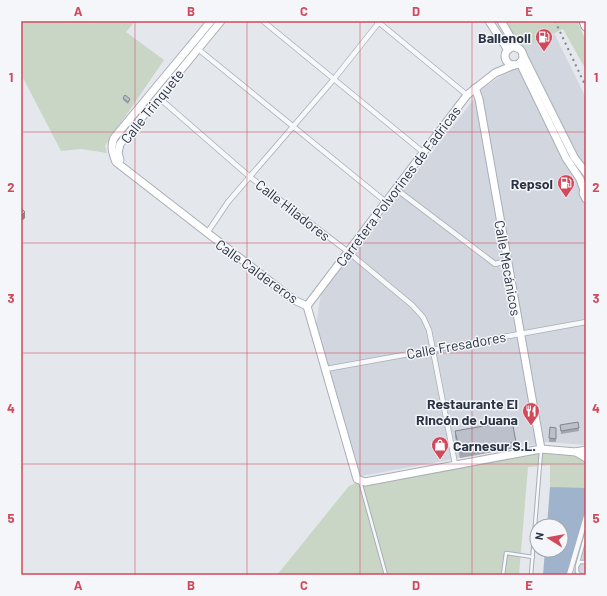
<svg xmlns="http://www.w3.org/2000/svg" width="607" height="596" viewBox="0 0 607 596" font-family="Barlow,sans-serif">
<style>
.built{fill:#d2d6de}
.green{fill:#c9d6c5}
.water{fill:#9fb4cc}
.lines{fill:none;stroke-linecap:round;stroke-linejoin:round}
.lane-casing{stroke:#a9aeb7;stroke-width:4.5}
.street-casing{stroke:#a9aeb7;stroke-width:6}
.secondary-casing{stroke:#a9aeb7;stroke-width:9}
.highway-casing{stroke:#8b94a3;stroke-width:11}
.lane{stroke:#f7f8fa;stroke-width:2.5}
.street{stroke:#f7f8fa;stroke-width:4.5}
.secondary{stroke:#fff;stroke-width:7}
.highway{stroke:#fff;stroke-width:9}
.rail{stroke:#7d8696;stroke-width:2;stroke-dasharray:2 4;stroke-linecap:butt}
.wall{fill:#a1a5ae}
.shaded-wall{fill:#83868d}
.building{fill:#bbc0ca;stroke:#83868d}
.grid{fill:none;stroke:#d1495b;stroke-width:1;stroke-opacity:0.55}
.labels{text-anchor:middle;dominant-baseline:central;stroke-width:3;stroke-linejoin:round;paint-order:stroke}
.poi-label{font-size:14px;font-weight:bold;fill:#2b3445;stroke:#f4f6f9;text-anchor:end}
.street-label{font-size:14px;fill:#2b3445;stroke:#f4f6f9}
.neatline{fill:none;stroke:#d1495b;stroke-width:1.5}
.grid-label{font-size:13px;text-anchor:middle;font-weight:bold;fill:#d1495b}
</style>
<rect width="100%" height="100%" fill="#e4e7ec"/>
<!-- built -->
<g class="built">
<polygon points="554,33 586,98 586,445 547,442 361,476 316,326 321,293 482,89 513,67 523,55 517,48"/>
<polygon points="586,515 586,575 572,575"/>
</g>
<!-- green -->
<g class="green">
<polygon points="21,21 135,21 126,32 164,60 105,146 107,153 81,149 61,151 21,74"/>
<polygon points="506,21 577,21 586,41 586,70 563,29 536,42 517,48"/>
<polygon points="541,449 576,452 586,458 586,492 550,487 550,465 528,467 519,575 277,575 349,486 360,481"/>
</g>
<!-- water -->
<polygon class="water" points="550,487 586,488 586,510 568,575 543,575 545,550 561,550 561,526 547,526"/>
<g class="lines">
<!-- lane casing -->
<g class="lane-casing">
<g id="lane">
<polyline points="360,481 386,575"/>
<polyline points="586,553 586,561"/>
<polyline points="577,566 586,534"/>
<polyline points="503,575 506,553 533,557"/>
<polyline points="531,575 541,451"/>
<polyline points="580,575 577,572 577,566 580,562 586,562"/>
</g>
</g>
<!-- street casing -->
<g class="street-casing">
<g id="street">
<polyline points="263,21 424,153"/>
<polyline points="377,21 467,95"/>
<polyline points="198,49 386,202"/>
<polyline points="158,97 250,177 347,251 412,305 423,317 429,330 455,464"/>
<polyline points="396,189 495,264 506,261"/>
<polyline points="207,233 228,202 334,79 380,21"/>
<polyline points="326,369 586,322"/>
<polyline points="569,575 586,517"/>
</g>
</g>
<!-- secondary casing -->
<g class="secondary-casing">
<g id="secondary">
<path d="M211 21 114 138C110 147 113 154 116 162L294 300 307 306 357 479 365 482 541 449 576 452 586 450"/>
<polyline points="489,21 508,50"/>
<polyline points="501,21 517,48"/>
<circle cx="514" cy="56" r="9"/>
<polyline points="523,55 574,157 586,173"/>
<polyline points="520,63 566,158 580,179 584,190"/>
<polyline points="475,88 479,99 541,449"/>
<polyline points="120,160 118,153 120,144 221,21"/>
<polyline points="586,187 583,193 586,199"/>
<polyline points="307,306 467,95 495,73 514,65"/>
<polyline points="576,452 586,458"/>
</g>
</g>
<!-- highway casing -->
<g class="highway-casing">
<polyline id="highway" points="584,21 586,26"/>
</g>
<!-- lane -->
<use href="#lane" class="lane"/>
<!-- street -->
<use href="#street" class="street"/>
<!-- secondary -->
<use href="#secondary" class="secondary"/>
<!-- highway -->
<use href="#highway" class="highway"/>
<!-- rail -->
<polyline class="rail" points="555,21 586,87"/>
</g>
<!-- wall -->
<g class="wall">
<polygon points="123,98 130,100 128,104 123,100"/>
<polygon points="560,425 579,428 579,431 561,434"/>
<polygon points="550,427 556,428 556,442 549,442"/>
<polygon points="455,431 516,442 516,448 460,458 455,437"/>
</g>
<!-- shaded-wall -->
<polygon class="shaded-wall" points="25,212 25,218 21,222 21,216"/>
<!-- building -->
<g class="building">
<polygon points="125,95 130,99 128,102 123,98"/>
<polygon points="21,208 25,212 21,216"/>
<polygon points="512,421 516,442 460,452 455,431"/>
<polygon points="578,422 579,428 561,431 560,425"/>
<polygon points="550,427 556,428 556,439 549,438"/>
</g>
<!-- grid -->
<path class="grid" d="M135 21V575M247 21V575M360 21V575M472 21V575M21 132H586M21 243H586M21 353H586M21 464H586"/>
<!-- icons -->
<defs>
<g id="fuel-pin" transform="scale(0.9)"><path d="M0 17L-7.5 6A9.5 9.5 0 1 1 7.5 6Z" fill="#d1495b" stroke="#f4f6f9"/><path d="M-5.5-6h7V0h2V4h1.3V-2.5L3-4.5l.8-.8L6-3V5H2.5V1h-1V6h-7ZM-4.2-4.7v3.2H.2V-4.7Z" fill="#fff"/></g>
<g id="restaurant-pin" transform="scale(0.9)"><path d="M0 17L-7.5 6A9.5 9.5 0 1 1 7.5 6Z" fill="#d1495b" stroke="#f4f6f9"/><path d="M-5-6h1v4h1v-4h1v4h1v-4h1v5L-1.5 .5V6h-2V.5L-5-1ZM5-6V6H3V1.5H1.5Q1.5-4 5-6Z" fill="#fff"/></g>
<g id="shop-pin" transform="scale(0.9)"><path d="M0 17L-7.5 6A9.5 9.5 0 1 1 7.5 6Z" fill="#d1495b" stroke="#f4f6f9"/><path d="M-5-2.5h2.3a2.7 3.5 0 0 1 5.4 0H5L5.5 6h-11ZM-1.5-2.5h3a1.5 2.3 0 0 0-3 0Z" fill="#fff"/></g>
</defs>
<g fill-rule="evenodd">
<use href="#fuel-pin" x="544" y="37"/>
<use href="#fuel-pin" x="566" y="183"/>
<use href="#restaurant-pin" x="531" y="411"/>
<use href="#shop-pin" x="440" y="445"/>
</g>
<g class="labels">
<!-- poi labels -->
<g class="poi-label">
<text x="531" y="37">Ballenoil</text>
<text x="553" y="183">Repsol</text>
<text x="518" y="403">Restaurante El<tspan x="518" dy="16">Rincón de Juana</tspan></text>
<text x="453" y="445" text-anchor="start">Carnesur S.L.</text>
</g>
<!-- street labels -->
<g class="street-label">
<text transform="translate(152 106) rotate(-51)">Calle Trinquete</text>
<text transform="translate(398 186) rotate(-53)">Carretera Polvorines de Fadricas</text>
<text transform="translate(293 210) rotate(38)">Calle Hiladores</text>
<text transform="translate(508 268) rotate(80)">Calle Mecánicos</text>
<text transform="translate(257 271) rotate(36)">Calle Caldereros</text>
<text transform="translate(456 345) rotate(-10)">Calle Fresadores</text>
</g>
</g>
<!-- border -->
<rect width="607" height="596" fill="none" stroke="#f4f6f9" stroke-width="44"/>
<!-- north arrow -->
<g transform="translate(549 538) rotate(281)"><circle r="19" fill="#f4f6f9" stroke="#a4a8b1"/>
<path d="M0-3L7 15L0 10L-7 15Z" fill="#d1495b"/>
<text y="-6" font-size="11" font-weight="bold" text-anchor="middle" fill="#2b3445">N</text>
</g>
<rect x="22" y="22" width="563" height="552" class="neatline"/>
<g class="grid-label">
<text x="78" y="16">A</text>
<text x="191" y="16">B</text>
<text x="304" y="16">C</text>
<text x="416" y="16">D</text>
<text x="529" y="16">E</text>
<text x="11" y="82">1</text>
<text x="596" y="82">1</text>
<text x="11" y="192">2</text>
<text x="596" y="192">2</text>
<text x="11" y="303">3</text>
<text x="596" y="303">3</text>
<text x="11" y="413">4</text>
<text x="596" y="413">4</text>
<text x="11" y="523">5</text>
<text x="596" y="523">5</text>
<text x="78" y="590">A</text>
<text x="191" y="590">B</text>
<text x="304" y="590">C</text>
<text x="416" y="590">D</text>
<text x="529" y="590">E</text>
</g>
</svg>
